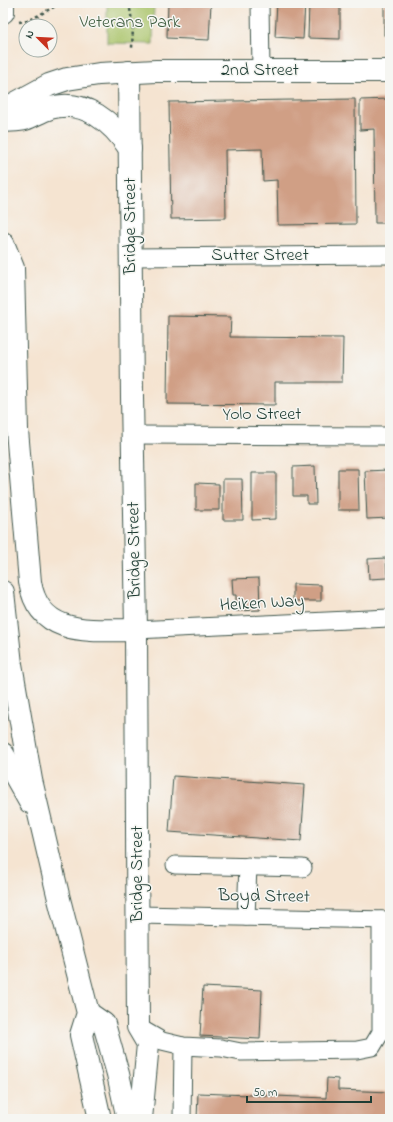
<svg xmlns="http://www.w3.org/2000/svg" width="393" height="1122" viewBox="0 0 393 1122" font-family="'Indie Flower',sans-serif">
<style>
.green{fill:#aac46a;stroke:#64804f}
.building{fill:#d09f85}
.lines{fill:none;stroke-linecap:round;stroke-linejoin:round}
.minor-casing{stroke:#3f564c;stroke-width:19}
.major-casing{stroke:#3f564c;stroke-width:24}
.path{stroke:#3f564c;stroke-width:2.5;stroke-dasharray:3 3;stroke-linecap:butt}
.minor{stroke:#fff;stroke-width:17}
.major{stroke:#fff;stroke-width:22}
.labels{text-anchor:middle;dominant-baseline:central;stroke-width:3;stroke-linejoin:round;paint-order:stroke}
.park-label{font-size:18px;fill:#425f42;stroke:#f6f6f2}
.street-label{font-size:18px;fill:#1f3d34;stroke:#f6f6f2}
</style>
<rect width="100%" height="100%" fill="#f6f6f2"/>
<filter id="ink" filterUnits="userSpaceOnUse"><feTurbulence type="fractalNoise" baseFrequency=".025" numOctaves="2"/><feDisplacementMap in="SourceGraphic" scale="8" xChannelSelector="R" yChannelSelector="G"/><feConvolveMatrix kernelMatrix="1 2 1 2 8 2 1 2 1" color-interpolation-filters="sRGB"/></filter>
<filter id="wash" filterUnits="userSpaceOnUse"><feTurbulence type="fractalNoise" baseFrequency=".012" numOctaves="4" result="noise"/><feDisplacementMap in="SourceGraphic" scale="16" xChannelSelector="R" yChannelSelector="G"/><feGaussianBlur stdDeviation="0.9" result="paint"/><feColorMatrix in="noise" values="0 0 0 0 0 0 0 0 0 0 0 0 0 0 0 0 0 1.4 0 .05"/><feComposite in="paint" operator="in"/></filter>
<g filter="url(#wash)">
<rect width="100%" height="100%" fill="#f5e4d1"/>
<!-- green -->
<polygon class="green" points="107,3 154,3 153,44 107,43"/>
<g id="blocks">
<!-- building -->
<g class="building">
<polygon points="168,3 211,3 209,40 167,38"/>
<polygon points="277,3 305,3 303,39 275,37"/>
<polygon points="309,3 340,3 340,39 308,38"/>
<rect x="384" y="3" width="6" height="32"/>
<polygon points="355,99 356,224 278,225 277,180 263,181 262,149 225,150 226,218 171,219 169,102"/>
<polygon points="390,99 390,223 375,223 374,129 360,130 360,100"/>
<polygon points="168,316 231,317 230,337 343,338 342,382 275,382 275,405 167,404"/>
<polygon points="315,466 316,504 307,504 307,496 293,496 293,467"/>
<polygon points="338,469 358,469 359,510 338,510"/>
<polygon points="388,470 390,518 367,519 365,471"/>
<polygon points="252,473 276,473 276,519 252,520"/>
<polygon points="223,479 242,479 243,520 223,520"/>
<polygon points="196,483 219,484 219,510 196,510"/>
<polygon points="386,558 387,578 369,579 368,559"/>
<polygon points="259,578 260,610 236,611 236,595 233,595 232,579"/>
<polygon points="293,584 321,585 321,601 293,601"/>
<polygon points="173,776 305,785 301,841 169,832"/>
<polygon points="203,987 262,990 260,1039 200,1036"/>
<polygon points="327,1078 338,1079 338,1090 390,1092 390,1119 197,1119 198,1093 326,1098"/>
</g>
</g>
</g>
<g filter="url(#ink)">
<use href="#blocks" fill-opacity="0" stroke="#3f564c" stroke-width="1"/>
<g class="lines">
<!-- minor casing -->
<g class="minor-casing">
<g id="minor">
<polyline points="260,3 261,71"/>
<polyline points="131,257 390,255"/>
<polyline points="133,435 390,436"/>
<polyline points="136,630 389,618"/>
<polyline points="175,865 303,868"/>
<polyline points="138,915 390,920"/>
<polyline points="246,917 248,866"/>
<polyline points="138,1027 162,1041 183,1046 221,1048 241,1052 357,1050 372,1047 381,1032 381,920"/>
<polyline points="182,1119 183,1046"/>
</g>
</g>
<!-- major casing -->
<g class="major-casing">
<g id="major">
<polyline points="3,12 3,3"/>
<polyline points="129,72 132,397 136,630 138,1027 148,1044 141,1119"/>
<polyline points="3,110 49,85 67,79 99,74 156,71 390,71"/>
<path d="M3 121C10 120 18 121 25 119 33 116 41 111 50 108 85 98 113 123 130 149"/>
<path d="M3 243 13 268 17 430 30 582C39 638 93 630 136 630"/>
<polyline points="3,592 11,664 31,780 59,899 88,1013 81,1035 100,1119"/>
<polyline points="3,754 30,802"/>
<polyline points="88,1013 104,1024 118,1074 128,1119"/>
</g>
</g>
<!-- path -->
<g class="path">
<polyline points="129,3 133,27 132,48"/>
<polyline points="19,22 30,20 61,3"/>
</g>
<!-- minor -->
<use href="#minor" class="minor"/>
<!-- major -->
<use href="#major" class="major"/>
</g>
</g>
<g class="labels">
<!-- park labels -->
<g class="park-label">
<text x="130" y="23">Veterans Park</text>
</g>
<!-- street labels -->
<g class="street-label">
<text x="260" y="71">2nd Street</text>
<text transform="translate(131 226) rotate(-90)">Bridge Street</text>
<text x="260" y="256">Sutter Street</text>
<text x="262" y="415">Yolo Street</text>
<text transform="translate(135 550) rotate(-91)">Bridge Street</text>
<text transform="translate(262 604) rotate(-3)">Heiken Way</text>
<text transform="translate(138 874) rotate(-90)">Bridge Street</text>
<text transform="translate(264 897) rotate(1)">Boyd Street</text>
</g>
</g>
<!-- margin -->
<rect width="393" height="1122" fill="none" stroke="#f6f6f2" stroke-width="16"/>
<!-- north arrow -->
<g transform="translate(38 38) rotate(294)"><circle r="19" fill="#f6f6f2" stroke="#a0aca6"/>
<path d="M0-3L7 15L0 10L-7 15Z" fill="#c8321e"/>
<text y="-6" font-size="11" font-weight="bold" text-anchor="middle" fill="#1f3d34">N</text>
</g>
<!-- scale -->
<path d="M247 1096v6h124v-6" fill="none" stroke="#1f3d34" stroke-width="2"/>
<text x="253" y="1096" font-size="12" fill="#1f3d34" stroke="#f6f6f2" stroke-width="3" paint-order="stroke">50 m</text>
</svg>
